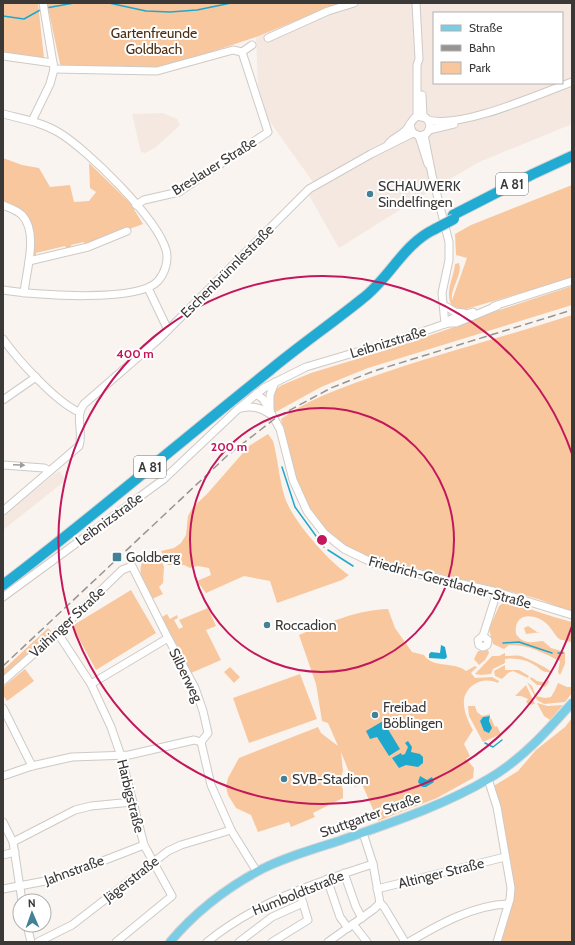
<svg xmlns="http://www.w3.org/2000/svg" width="575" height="945" viewBox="0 0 575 945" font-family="Cabin,sans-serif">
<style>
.built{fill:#f4e8e0;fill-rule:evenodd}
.green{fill:#f9c79d}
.water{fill:#1ea8ce}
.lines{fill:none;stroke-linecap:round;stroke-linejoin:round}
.stream{stroke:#1ea8ce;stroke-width:1.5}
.minor-casing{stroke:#cecac6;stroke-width:9}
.major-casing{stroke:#d4d3d3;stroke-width:10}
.highway-casing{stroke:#d4d3d3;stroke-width:12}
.minor{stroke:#fff;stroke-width:7}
.major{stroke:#7acde4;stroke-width:8}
.highway{stroke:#21abd2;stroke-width:10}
.rail{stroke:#979491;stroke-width:1.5;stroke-dasharray:8 4;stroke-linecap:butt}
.highway-bridge-casing{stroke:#d4d3d3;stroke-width:12;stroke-linecap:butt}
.highway-bridge{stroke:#21abd2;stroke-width:10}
.oneway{fill:#9d9c9c}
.ring{fill:none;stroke:#c2185b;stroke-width:2}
.poi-dot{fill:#438196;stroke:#fff;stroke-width:1.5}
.labels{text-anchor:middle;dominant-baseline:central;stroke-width:4;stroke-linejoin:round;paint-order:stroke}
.shield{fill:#fff;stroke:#767474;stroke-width:1}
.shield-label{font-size:13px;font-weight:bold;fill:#3b3938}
.park-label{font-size:14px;fill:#4a2c10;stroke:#fff}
.street-label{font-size:14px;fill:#3b3938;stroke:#fff}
.poi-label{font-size:14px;fill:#3b3938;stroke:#fff;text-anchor:start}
.centre{fill:#c2185b;stroke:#fff;stroke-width:2}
.ring-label{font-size:12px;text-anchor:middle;font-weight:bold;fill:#c2185b;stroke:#fff;stroke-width:4;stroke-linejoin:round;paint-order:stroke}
</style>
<rect width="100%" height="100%" fill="#f9f4f0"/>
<!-- built -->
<g class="built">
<path d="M340 3H572V124L479 162 441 184 339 248 306 190 313 182 268 119 258 85 256 37ZM434 13H562V83H434Z"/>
<polygon points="163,113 177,119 180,125 156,147 145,153 141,152 132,114"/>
<polygon points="59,471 66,480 3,530 3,514"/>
</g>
<!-- green -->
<g class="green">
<polygon points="3,3 38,3 44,58 3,53"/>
<polygon points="47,3 340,3 256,37 157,70 66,67 60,64"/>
<path d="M3 158 22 165 39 168 50 187 70 185 74 202 89 201 96 192 90 188 89 163 130 203 143 224 85 245 84 242 71 245 72 249 67 250 65 246 36 253V257H33C34 223 33 219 3 202Z"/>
<path d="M572 185V278L463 310 452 306C444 292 454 278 455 264L459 263C463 275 450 288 452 300L467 258 456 255 455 234 471 225Z"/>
<polygon points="572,286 572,305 368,368 321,387 274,413 271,406 276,389 282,385 311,373 396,347 463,324 463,322"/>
<path d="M572 315V612L538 599 498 588 361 555 335 539 308 510 294 474 281 419C307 400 336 390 366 379 434 355 504 337 572 315Z"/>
<path d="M268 434 273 441C278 459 279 479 285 498 293 521 329 562 349 575L342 580 277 603 270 581 244 576 206 593 197 581 211 575 209 568 198 566 190 568 184 565H168L161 551 174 548 181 543 186 535 188 516 193 507 207 494 249 446Z"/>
<path d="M157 550 164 567 163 583 159 587 163 594 152 599C142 579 130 563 157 550Z"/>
<polygon points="131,590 156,633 96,670 72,626"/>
<path d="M505 601 554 617 572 622V643C568 640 561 641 558 638 554 634 552 629 548 625 536 613 513 611 516 634 524 645 531 642 543 641L551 648 565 652V664L560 675 558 672 560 661C543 653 528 644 509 645L504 649 493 644 489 629 499 606Z"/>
<polygon points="208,608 216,626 206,630 221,660 191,673 162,617 167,614 170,619 177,615 178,618 174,620 179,629 183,627 179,620"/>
<path d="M388 609 395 628 412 652 424 655C433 669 454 661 466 671L475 666 477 667 471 673 475 678 492 677 499 681 498 683C485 676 466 684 464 700 463 710 468 721 473 730L464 744 470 756 466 759 474 768 473 778 437 798 378 821 362 784 355 787 341 752 343 771 340 780 343 790V798L313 813 315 817 291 827 289 822 258 832 251 815 236 808 228 795 226 787 228 778 239 758 318 727 321 733 338 746 328 723 322 721 316 684 299 635C328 623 356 610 388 609Z"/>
<polygon points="528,626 537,632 541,632 526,634 524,628"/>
<polygon points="48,628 52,632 3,676 3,670"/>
<polygon points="488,650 489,653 485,660 479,665 474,659 478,651"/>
<path d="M505 653V656C510 656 516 655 521 656 527 658 550 669 551 672 543 673 542 670 536 666 528 660 515 657 505 659V663L493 669 491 674 481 675 475 674 492 656H499Z"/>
<polygon points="505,665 505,670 519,670 529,676 528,678 513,671 508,673 502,679 495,676 494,671"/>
<polygon points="230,667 240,677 234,683 224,672"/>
<polygon points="25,669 34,681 7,701 3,695 3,687"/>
<polygon points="300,674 317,719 249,743 233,698"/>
<polygon points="531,677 537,681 546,683 548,680 549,682 545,687 542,685 537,685 530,679"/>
<polygon points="527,682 532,686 536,696 545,698 551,697 555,690 558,683 567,687 572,687 572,693 565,702 544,704 537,700"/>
<polygon points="526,685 535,704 529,705 526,702 528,699 521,696 515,696"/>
<polygon points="537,703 548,706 563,705 550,720 544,716"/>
<polygon points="468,706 475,706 477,712 482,716 490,714 490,716 483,717 480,721 485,732 490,729 489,720 491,718 495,727 497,726 501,734 483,742 469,716"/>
<polygon points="572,718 572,942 499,942 510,902 492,787 518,771 536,750 565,727"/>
</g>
<!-- water -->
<g class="water">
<polygon points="441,645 445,647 447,657 445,659 429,658 429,654 431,652 440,653"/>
<polygon points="490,716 489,721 492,728 489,733 484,731 480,721 483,717"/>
<polygon points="383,721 400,749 389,756 377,737 370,739 366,731"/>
<polygon points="408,741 412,747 411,752 420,754 423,757 423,763 418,767 406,765 399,768 392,758 401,753 402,755 405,754 408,747 405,743"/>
<polygon points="420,776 427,780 432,777 434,782 426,787 422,787 418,782"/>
</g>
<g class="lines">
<!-- stream -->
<g class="stream">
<polyline points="109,3 146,11 170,12 197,10 231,3"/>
<polyline points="46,8 74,3"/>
<polyline points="3,16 24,19 42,9"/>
<polyline points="282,467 295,507 324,547"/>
<polyline points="328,550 353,566"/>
<polyline points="503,643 519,642 552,653"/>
<polyline points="558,653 563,653"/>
<polyline points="485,743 493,747 502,740"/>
</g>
<!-- minor casing -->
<g class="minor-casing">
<g id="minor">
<polyline points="416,3 419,59 417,65 417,116"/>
<polyline points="268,38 328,11 354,3"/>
<polyline points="242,52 252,45"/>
<polyline points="3,56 53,63"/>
<polyline points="54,69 157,71 233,50 242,52"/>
<polyline points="422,95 423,116"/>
<path d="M3 114C22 119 41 122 58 132 87 149 157 218 166 250 169 260 165 273 158 281 138 303 33 295 3 290"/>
<path d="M428 120C461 129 539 94 572 82"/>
<polyline points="32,121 50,84 54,69 43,3"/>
<polyline points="429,130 454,124"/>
<polyline points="424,135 432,175 449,242 449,260 442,293 445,324"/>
<polyline points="419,136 428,164"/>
<path d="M389 143C394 137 400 136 405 131 410 126 411 120 417 116L426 118C431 123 431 129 426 134L419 136 412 132 410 124"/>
<path d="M3 205C9 208 17 210 22 215 39 233 26 271 24 293"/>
<polyline points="136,205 144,200 179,192 268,132 242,52"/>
<polyline points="29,261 88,247 127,231"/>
<polyline points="148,288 168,330"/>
<polyline points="494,306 572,281"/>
<polyline points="447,307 455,312 464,313"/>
<polyline points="448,323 451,319 473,312"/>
<path d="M3 339C18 360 56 402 79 412"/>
<polyline points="256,394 263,399 280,429 293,480 307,511 324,533 344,549 373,563 497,592 572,615"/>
<polyline points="3,400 36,377"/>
<path d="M241 408C252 406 260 407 270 414"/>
<polyline points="270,410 270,395 275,382"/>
<polyline points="3,465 44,468 50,471"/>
<path d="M3 511 79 446C84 431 74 417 84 404L160 338 309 189 371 154 413 133"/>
<polyline points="3,597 164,479 238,409 264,388 306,367 404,338 448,323 456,323 497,306"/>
<polyline points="57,632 91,684 111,727 121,756 144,845 172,896 116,942"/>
<polyline points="483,636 488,640 487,645 483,647 479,645 478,640 483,636 497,592"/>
<polyline points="3,681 54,636 122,570 132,566 168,638 195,688 203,711 208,733 201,742"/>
<polyline points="91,684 168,638"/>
<polyline points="3,708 32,766"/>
<polyline points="201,742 211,785 231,830 257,872"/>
<polyline points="3,776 32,766 72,757 129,755 194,740 201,742"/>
<polyline points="488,779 497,807 511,888 510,899 497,942"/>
<polyline points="3,822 13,842 22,901"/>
<polyline points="363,833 373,864 380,903 384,907 405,942"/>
<polyline points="13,842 75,810 91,806 132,802"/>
<polyline points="3,855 15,852"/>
<polyline points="344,873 356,907 362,918"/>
<polyline points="327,879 340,917 348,928"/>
<polyline points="3,889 56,879 144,845"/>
<polyline points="377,889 505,857"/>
<polyline points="353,924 367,942"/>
<polyline points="27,925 31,942"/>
<polyline points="38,942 72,925 168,851 181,845 231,830"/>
<path d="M207 942C255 903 314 883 373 864"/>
<polyline points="239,942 272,917 303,903"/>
<polyline points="272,942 308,920 299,890"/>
<polyline points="328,942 374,909 380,903"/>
<path d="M409 942C438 925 473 905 508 904"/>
</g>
</g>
<!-- major casing -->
<g class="major-casing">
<path id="major" d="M170 942C196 911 226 888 262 869 286 857 313 849 339 841 390 823 443 806 490 778 522 759 547 731 572 703"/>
</g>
<!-- highway casing -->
<g class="highway-casing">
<g id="highway">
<polyline points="453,215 533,174 572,156"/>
<path d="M3 585C94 516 180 442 269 371 299 346 331 324 362 299 390 278 403 244 435 229"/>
</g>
</g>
<!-- minor -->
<use href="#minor" class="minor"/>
<!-- major -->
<use href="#major" class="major"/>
<!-- highway -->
<use href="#highway" class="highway"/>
<!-- rail -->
<polyline class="rail" points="3,666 228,455 277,417 331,388 374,371 572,310"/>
<!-- highway-bridge casing -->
<g class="highway-bridge-casing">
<polyline id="highway-bridge" points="435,229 454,219"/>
</g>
<!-- highway-bridge -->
<use href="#highway-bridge" class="highway-bridge"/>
</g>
<!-- one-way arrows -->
<defs><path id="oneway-solid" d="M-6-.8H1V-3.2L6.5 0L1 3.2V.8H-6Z"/></defs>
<use class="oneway" href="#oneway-solid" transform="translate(19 465) rotate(3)"/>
<!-- distance rings -->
<g class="ring">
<circle cx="322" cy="540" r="132"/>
<path d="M572 626A264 264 0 1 1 572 454"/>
</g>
<!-- markers -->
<g class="poi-dot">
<circle cx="370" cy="194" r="4"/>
<rect x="112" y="552" width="10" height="10" rx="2"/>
<circle cx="267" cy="625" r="4"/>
<circle cx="375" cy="715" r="4"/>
<circle cx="284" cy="779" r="4"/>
</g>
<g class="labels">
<!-- shield labels -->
<g class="shield">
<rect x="496" y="173" width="32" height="22" rx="3"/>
<rect x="134" y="456" width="32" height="22" rx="3"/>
</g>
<g class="shield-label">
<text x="512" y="184">A 81</text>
<text x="150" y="467">A 81</text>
</g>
<!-- park labels -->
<g class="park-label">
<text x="154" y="33">Gartenfreunde<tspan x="154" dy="16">Goldbach</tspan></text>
</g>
<!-- street labels -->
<g class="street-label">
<text transform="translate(214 166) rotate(-32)">Breslauer Straße</text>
<text transform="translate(227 271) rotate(-45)">Eschenbrünnlestraße</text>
<text transform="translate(388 342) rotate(-17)">Leibnizstraße</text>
<text transform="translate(109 519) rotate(-36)">Leibnizstraße</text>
<text transform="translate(450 582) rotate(15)">Friedrich-Gerstlacher-Straße</text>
<text transform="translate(67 622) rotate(-43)">Vaihinger Straße</text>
<text transform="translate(186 675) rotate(64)">Silberweg</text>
<text transform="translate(131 796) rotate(76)">Harbigstraße</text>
<text transform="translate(370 815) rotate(-20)">Stuttgarter Straße</text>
<text transform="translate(74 870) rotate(-20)">Jahnstraße</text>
<text transform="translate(441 873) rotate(-14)">Altinger Straße</text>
<text transform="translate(131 879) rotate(-38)">Jägerstraße</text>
<text transform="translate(298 893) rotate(-22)">Humboldtstraße</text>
</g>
<!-- poi labels -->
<g class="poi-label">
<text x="378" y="186">SCHAUWERK<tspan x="378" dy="16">Sindelfingen</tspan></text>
<text x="126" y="557">Goldberg</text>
<text x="275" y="625">Roccadion</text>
<text x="383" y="707">Freibad<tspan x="383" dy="16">Böblingen</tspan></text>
<text x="292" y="779">SVB-Stadion</text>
</g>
</g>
<circle cx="322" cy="540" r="6" class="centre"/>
<g class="ring-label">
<text x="135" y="358">400 m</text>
<text x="229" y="451">200 m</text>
</g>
<!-- border -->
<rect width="575" height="945" fill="none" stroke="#3b3938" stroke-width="8"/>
<!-- legend -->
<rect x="433" y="12" width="130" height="72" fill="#ffffff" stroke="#b1b0af"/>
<rect x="441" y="25" width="20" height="6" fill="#7acde4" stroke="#b1b0af"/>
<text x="469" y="32" font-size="12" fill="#3b3938">Straße</text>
<rect x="441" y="45" width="20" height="6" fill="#979491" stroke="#b1b0af"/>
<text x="469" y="52" font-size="12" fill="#3b3938">Bahn</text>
<rect x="441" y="62" width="20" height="12" fill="#f9c79d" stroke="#b1b0af"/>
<text x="469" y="72" font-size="12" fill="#3b3938">Park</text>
<!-- north arrow -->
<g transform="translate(32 913) rotate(358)"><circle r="19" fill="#ffffff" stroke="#b1b0af"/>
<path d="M0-3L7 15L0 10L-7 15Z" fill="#438196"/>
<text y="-6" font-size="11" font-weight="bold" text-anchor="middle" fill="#3b3938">N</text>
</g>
</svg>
